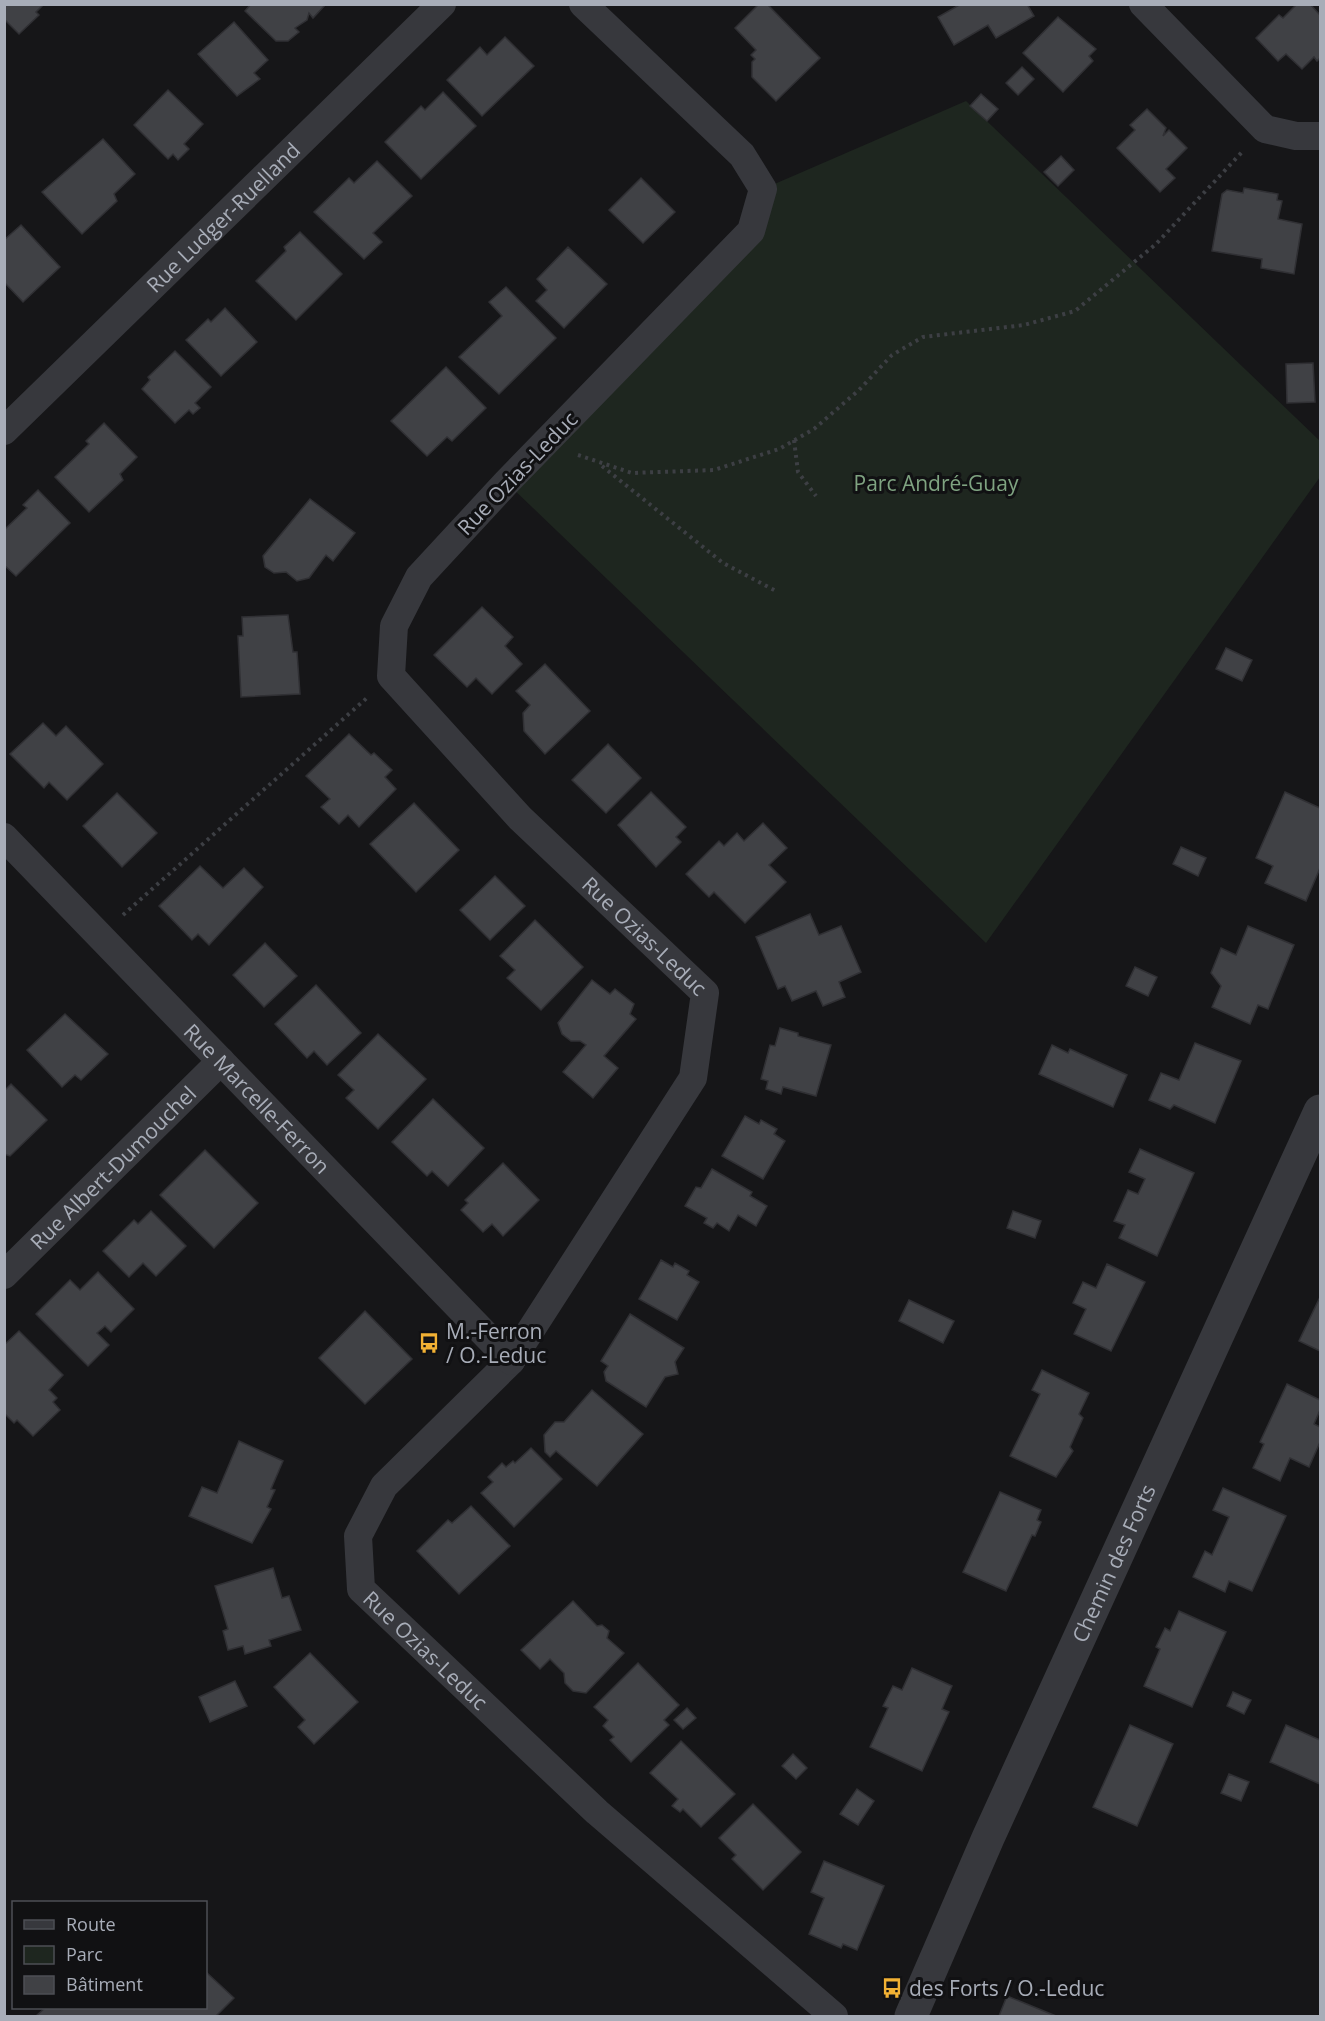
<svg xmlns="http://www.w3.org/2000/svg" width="1325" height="2021" viewBox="0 0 1325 2021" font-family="'Open Sans',sans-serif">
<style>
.green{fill:#1e261f}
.building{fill:#404145;stroke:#303034;stroke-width:1.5}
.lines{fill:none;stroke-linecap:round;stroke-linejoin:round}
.path{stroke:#3d3f44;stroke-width:4;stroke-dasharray:3 4.5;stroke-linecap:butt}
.minor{stroke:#37383d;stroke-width:28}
.tertiary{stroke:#37383d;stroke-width:33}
.labels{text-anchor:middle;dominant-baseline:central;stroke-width:6;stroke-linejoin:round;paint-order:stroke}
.street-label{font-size:21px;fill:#a8adb8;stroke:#111113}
.park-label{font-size:21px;fill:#7fa381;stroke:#111113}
.poi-label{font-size:21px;fill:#a8adb8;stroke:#111113;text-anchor:start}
</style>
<rect width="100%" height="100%" fill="#161618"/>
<!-- green -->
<polygon class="green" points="966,101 1320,441 1320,477 986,943 507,483 751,231 763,189"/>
<!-- building -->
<g class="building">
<polygon points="4,4 44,4 36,12 39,15 19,34 4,19"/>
<polygon points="251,4 326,4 313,18 309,13 307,20 295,28 299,32 288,41 276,41 245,11"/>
<polygon points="759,4 767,4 820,58 776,101 752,77 752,62 755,59 751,55 756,50 735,28"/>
<polygon points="961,4 1027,4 1034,16 996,38 988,25 954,45 938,17"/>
<polygon points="1297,4 1310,4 1320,15 1320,58 1317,61 1314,57 1302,69 1286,54 1278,61 1256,38 1279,15 1283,18"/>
<polygon points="1058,17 1096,49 1089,56 1093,61 1063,92 1023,53"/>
<polygon points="234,22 268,60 254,73 260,79 237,96 198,54"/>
<polygon points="505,37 534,66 482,116 447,80 480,47 487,55"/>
<polygon points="1022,67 1034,79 1018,95 1006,83"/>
<polygon points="168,90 203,124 184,144 189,149 178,160 173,154 168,159 134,125"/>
<polygon points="443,92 476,126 421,179 385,142 421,106 425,110"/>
<polygon points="981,94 998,109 987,121 970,106"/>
<polygon points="1147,109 1166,128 1163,136 1169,130 1187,148 1166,169 1175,178 1160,192 1117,148 1135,130 1130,125"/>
<polygon points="103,139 135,174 114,194 117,201 82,234 42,192"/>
<polygon points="1061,156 1074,170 1058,186 1044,172"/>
<polygon points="377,161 412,196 373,233 382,242 364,259 314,212 349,178 354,183"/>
<polygon points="641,178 675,212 643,243 609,210"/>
<polygon points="1244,188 1278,194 1277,200 1282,201 1278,219 1302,224 1294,274 1261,268 1262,259 1212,251 1222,194 1227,190 1243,193"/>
<polygon points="21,225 60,267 23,302 4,282 4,240"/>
<polygon points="300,232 342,274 296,320 256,281 286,251 284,247"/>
<polygon points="568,247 607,284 564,328 536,301 547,290 537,279"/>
<polygon points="506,287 556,338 499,394 459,357 502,316 489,302"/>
<polygon points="225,308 257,342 221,376 186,340 208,319 211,322"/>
<polygon points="175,351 211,387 195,403 200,408 193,414 189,410 175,423 142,389 150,380 148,377"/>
<polygon points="1313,363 1315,402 1287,403 1286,364"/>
<polygon points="446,367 486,408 452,441 447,437 427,456 391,421"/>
<polygon points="104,423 137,457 120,474 123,480 89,512 55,477 89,444 86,441"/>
<polygon points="38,490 70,523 16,576 4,565 4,530 27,508 23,505"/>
<polygon points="310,499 355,533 333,561 326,555 309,578 297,581 286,572 274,573 265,567 263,556"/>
<polygon points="482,607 513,637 505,646 522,664 492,694 476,678 467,687 434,655"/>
<polygon points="288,615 293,652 297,652 300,694 241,697 238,636 243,636 242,617"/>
<polygon points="1226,648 1252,660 1242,681 1216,669"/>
<polygon points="545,664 590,711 545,754 524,731 523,713 530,705 516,691"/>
<polygon points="43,723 56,736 66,726 103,764 67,800 49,782 44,788 10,754"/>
<polygon points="349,734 371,755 374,753 392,770 385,777 396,789 359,827 348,815 339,824 321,807 330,799 306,776"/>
<polygon points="608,744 641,778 606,813 572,780"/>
<polygon points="651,792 686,827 676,837 681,842 656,867 618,825"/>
<polygon points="1285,792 1320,808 1320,868 1306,901 1265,883 1273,866 1256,858"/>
<polygon points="117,793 157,833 122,867 83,826"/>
<polygon points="414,803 459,850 416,892 370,844"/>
<polygon points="763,823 787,848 769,865 786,882 745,923 714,892 709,897 686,874 719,841 724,846 737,833 744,841"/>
<polygon points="1181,847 1206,858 1198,876 1173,864"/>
<polygon points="200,866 223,888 244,868 263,887 209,945 198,934 192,940 159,906"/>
<polygon points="495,876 525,906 490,940 460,910"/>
<polygon points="810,914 819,935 841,926 861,972 839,982 845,997 823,1006 816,991 792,1001 785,986 778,989 756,937"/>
<polygon points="535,920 583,967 541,1010 507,978 515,970 500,956"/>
<polygon points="1248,926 1294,945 1268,1009 1258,1005 1250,1024 1212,1007 1221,986 1211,973 1221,948 1236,955"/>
<polygon points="265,943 297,976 264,1007 233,975"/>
<polygon points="1135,967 1157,977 1148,996 1126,986"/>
<polygon points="592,980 610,994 615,989 634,1004 630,1014 636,1019 604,1056 618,1068 593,1098 563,1072 586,1045 580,1041 571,1041 562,1034 558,1023"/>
<polygon points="316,985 361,1033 327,1065 314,1051 307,1058 275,1024"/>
<polygon points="65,1014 108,1054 81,1080 75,1075 62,1087 27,1050"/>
<polygon points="780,1028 798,1033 798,1036 831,1045 816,1096 783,1087 781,1094 766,1089 768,1081 761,1079 770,1045 775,1046"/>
<polygon points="378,1034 426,1079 378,1129 346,1098 354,1090 338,1075"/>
<polygon points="1195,1043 1241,1061 1215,1123 1174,1105 1170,1109 1149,1100 1161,1073 1179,1080"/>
<polygon points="1052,1045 1068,1053 1070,1049 1127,1075 1113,1107 1039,1074"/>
<polygon points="11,1084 47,1120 10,1156 4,1154 4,1091"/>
<polygon points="433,1099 484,1148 448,1186 432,1171 427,1176 392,1142"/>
<polygon points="745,1116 759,1124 761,1120 777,1129 774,1134 785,1141 763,1179 722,1156"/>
<polygon points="1140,1149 1194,1173 1157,1256 1119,1238 1125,1225 1114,1221 1128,1190 1138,1194 1145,1179 1129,1172"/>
<polygon points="205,1150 258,1203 214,1248 160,1195"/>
<polygon points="503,1163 539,1200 503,1236 492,1224 483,1232 461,1210 468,1203 465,1200"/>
<polygon points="712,1169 752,1192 750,1196 767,1206 756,1226 738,1215 729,1231 717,1223 713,1228 704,1223 707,1218 685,1206 696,1187 701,1188"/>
<polygon points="151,1211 186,1246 156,1276 143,1263 129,1277 103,1251 134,1220 138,1224"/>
<polygon points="1013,1211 1041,1221 1035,1238 1007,1228"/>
<polygon points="661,1260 673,1267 675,1263 689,1271 687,1275 699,1282 677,1320 639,1299"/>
<polygon points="1107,1264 1145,1282 1111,1351 1074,1334 1086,1309 1073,1303 1083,1282 1096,1288"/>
<polygon points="98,1272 134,1309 111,1332 105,1326 97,1333 109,1345 88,1366 36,1314 70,1280 80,1290"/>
<polygon points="1320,1297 1320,1351 1299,1341"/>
<polygon points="909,1300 954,1321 943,1343 899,1321"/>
<polygon points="365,1311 412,1359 365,1404 319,1358"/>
<polygon points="630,1314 684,1348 675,1362 678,1374 665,1377 646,1407 606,1381 604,1372 608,1366 601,1361"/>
<polygon points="19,1331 63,1375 49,1390 57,1398 53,1402 60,1410 33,1436 17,1420 14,1423 4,1413 4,1345"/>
<polygon points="1042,1370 1089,1393 1079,1414 1083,1418 1070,1447 1073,1451 1056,1477 1010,1456 1040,1394 1032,1390"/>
<polygon points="1287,1384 1320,1400 1320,1410 1314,1424 1320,1427 1320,1442 1309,1467 1290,1458 1280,1481 1253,1468 1264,1444 1260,1442"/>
<polygon points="592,1390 643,1434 597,1486 556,1451 550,1457 545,1452 544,1435 555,1422 564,1422"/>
<polygon points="239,1441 283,1461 271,1489 275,1490 267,1507 271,1509 252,1543 189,1516 202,1487 217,1493"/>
<polygon points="531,1448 562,1479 514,1527 481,1493 493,1482 488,1477 502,1463 506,1467 513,1461 515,1463"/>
<polygon points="1223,1488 1286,1516 1252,1591 1229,1581 1225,1592 1193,1577 1205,1551 1212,1555 1229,1517 1213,1510"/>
<polygon points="1000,1492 1041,1510 1037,1520 1041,1522 1035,1536 1032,1535 1006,1591 963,1572"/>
<polygon points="471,1506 510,1546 459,1594 417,1551 448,1520 452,1523"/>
<polygon points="273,1568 282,1598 289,1596 301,1630 269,1640 271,1646 245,1654 243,1646 228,1650 223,1631 228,1629 215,1586"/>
<polygon points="573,1601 597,1626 602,1625 609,1631 607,1638 624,1653 586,1693 573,1691 565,1683 564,1673 550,1659 540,1669 521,1650"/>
<polygon points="1179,1611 1226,1632 1192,1707 1144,1686 1160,1649 1156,1647 1165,1628 1170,1631"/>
<polygon points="310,1653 358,1702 314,1744 298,1727 305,1720 274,1687"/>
<polygon points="638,1663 679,1705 664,1720 669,1725 631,1762 610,1740 614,1737 603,1726 608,1720 594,1707"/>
<polygon points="912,1668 952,1686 942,1709 949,1712 922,1771 870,1747 888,1708 883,1706 893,1686 902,1690"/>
<polygon points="235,1681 247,1706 210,1722 199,1697"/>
<polygon points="1233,1692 1251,1700 1244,1714 1227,1706"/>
<polygon points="687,1708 696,1718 683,1729 674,1720"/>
<polygon points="1130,1725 1173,1744 1137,1826 1093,1807"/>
<polygon points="1286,1725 1320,1740 1320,1784 1270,1762"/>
<polygon points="681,1741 735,1794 701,1827 683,1809 680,1812 672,1806 678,1799 650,1773"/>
<polygon points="793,1754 807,1768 796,1779 782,1766"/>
<polygon points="1229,1774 1249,1782 1241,1801 1221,1793"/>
<polygon points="857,1789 874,1801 858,1825 840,1814"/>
<polygon points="753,1804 801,1852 763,1890 732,1859 736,1855 719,1838"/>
<polygon points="824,1861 884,1886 857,1950 843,1944 841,1948 809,1934 824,1898 811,1892"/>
<polygon points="206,1972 234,1998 216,2016 36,2016 45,2008 206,2008"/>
<polygon points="1007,1996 1056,2016 999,2016"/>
</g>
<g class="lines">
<!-- path -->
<g class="path">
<polyline points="794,440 798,472 816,496"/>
<polyline points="578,455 632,473 714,470 779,449 814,429 859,390 892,355 923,337 1024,325 1075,311 1156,244 1243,151"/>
<polyline points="602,466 723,563 776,591"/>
<polyline points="123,915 368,697"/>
</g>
<!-- minor -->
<g class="minor">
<path id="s1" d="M583 4 742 155 763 189 751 231 506 483 419 577 394 626 391 676 520 818 705 993 693 1078 511 1361 384 1486 358 1536 361 1589 597 1812 834 2016"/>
<polyline points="1143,4 1265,129 1296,136 1320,136"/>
<path id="s2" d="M4 431 442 4"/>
<path id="s3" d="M4 837 511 1361"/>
<path id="s4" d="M4 1275 221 1061"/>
</g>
<!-- tertiary -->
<path class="tertiary" id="s5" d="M911 2016 988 1838 1320 1111"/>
</g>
<!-- icons -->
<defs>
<g id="bus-bare" transform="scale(1.62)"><path d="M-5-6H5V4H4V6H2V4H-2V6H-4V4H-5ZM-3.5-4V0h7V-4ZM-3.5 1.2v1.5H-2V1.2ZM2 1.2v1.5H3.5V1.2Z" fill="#f2b134" stroke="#111113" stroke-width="2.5" paint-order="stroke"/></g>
</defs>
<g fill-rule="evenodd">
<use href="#bus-bare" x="429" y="1343"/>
<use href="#bus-bare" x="892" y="1988"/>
</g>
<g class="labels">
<!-- street labels -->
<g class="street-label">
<text stroke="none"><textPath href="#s2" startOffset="306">Rue Ludger-Ruelland</textPath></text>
<text transform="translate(517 473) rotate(-46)">Rue Ozias-Leduc</text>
<text stroke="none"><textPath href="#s1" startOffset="1251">Rue Ozias-Leduc</textPath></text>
<text stroke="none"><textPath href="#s3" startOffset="364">Rue Marcelle-Ferron</textPath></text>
<text stroke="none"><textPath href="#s4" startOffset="153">Rue Albert-Dumouchel</textPath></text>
<text stroke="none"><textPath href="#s5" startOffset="496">Chemin des Forts</textPath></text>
<text stroke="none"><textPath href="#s1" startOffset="2133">Rue Ozias-Leduc</textPath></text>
</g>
<!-- park labels -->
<g class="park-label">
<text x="936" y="483">Parc André-Guay</text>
</g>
<!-- poi labels -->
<g class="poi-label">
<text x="446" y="1331">M.-Ferron<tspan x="446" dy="24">/ O.-Leduc</tspan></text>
<text x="909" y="1988">des Forts / O.-Leduc</text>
</g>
</g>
<!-- border -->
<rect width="1325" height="2021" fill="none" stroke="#a8adb8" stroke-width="12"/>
<!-- legend -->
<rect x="12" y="1901" width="195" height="108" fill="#111113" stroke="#4d4f55" stroke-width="1.5"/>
<rect x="24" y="1920" width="30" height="9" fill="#37383d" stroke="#4d4f55" stroke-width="1.5"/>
<text x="66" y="1931" font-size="18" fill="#a8adb8">Route</text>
<rect x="24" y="1946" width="30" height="18" fill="#1e261f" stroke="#4d4f55" stroke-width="1.5"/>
<text x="66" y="1961" font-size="18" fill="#a8adb8">Parc</text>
<rect x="24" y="1976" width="30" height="18" fill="#404145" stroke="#4d4f55" stroke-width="1.5"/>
<text x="66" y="1991" font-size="18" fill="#a8adb8">Bâtiment</text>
</svg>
